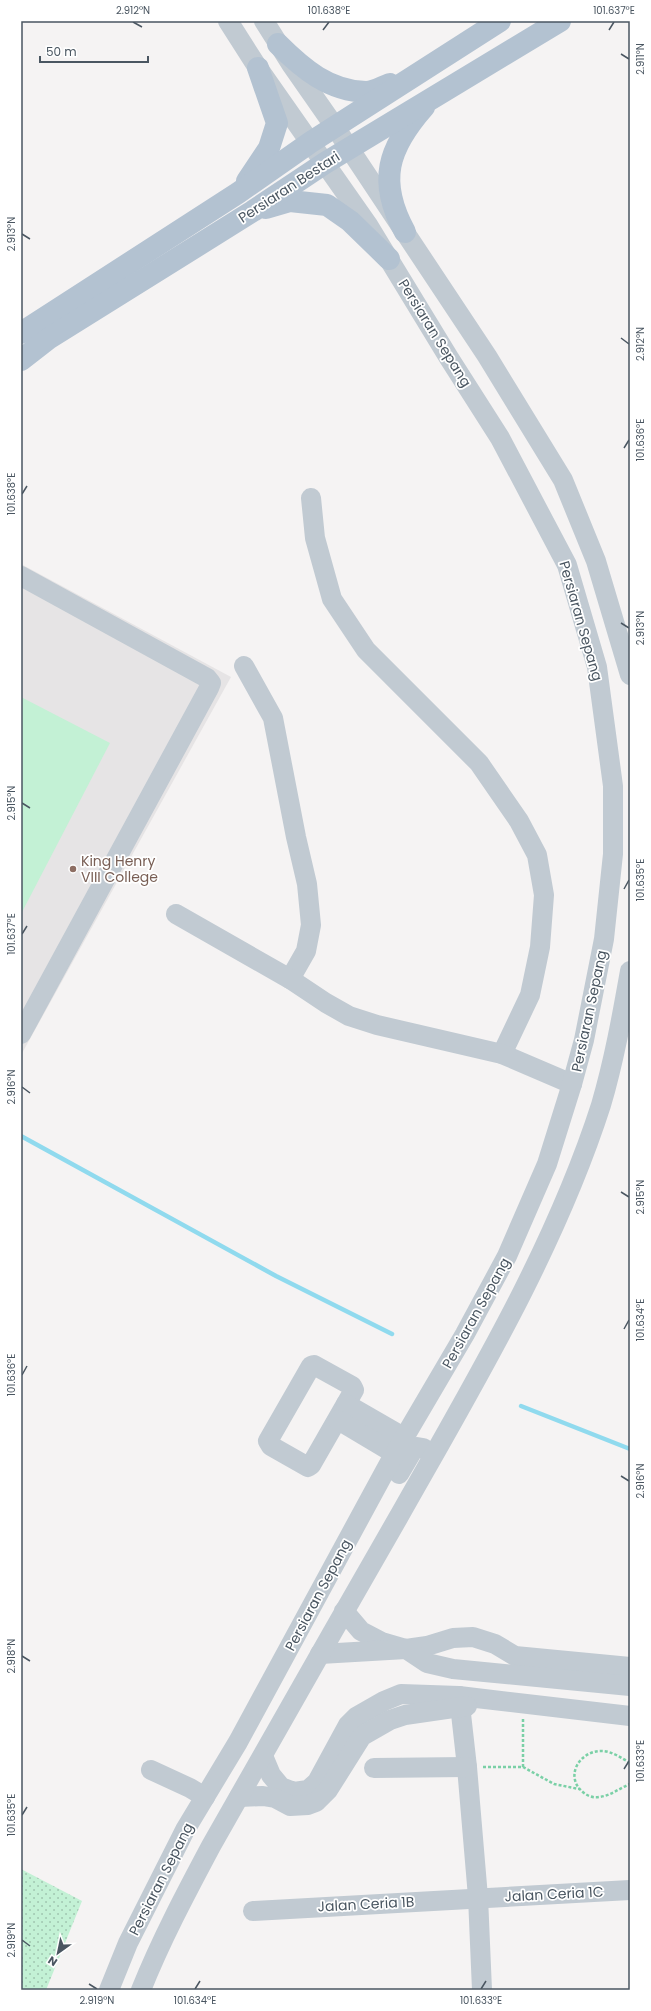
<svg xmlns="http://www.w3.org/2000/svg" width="651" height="2011" viewBox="0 0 651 2011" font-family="Poppins,sans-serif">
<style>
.education{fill:#e6e4e5}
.grass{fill:url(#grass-dots)}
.pitch{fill:#c3f1d5}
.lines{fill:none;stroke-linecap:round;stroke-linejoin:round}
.stream{stroke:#90daee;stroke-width:4.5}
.path{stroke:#7ad0a6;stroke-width:2.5;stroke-dasharray:3 2;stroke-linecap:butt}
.minor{stroke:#c1cad2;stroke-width:20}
.major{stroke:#b3c2d1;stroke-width:22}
.ticks{fill:none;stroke:#4a5661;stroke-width:1.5}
.education-dot{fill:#8d6e63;stroke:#fff;stroke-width:1.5}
.labels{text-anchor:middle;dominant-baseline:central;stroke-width:3.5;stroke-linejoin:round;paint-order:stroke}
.street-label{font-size:14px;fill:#4a5661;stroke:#fff}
.education-label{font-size:14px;fill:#785e54;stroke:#fff;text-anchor:start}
.neatline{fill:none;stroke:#4a5661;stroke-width:1.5}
.ticks-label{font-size:10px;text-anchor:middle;fill:#4a5661}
</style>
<defs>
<pattern id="grass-dots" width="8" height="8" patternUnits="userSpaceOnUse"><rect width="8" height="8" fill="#c3f1d5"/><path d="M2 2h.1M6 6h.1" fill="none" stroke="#a0c6b0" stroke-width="1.8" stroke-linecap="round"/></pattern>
</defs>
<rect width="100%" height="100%" fill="#f5f3f3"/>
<!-- education -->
<polygon class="education" points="21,564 231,677 21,1055"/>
<!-- grass -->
<polygon class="grass" points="21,1869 82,1901 46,1990 21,1990"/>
<!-- pitch -->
<polygon class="pitch" points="21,697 110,743 21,914"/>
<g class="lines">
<!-- stream -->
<g class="stream">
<polyline points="21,1136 276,1276 392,1334"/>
<polyline points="521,1406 630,1449"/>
</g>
<!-- path -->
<g class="path">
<polyline points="523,1719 523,1767"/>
<path d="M630 1763C622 1758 611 1751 602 1751 580 1750 563 1777 584 1793 588 1796 593 1798 599 1797 610 1796 620 1788 630 1784"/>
<polyline points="483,1767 523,1767 554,1784 579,1789"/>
</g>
<!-- minor -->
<g class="minor">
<polyline points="264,21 291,64 335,127 487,356 563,480 596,561 630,675"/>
<polyline points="311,498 315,538 332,599 366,650 479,763 519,821 537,855 544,895 540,947 530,995 502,1054"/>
<polyline points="21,576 207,678 211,683 209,688 21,1034"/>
<polyline points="244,666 273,718 296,837 307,884 311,925 306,951 290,979"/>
<polyline points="176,914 290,979 326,1003 349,1016 377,1025 502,1054 572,1084"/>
<polygon points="314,1365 352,1386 354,1390 311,1465 308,1467 271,1446 268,1441 311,1366"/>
<polyline points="346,1404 405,1438"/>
<polyline points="338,1420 395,1454"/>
<polyline points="399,1474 412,1452 417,1447 423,1448 433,1455"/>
<polyline points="344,1611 361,1631 382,1642 406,1649 427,1646 453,1638 473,1637 495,1644 515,1656 630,1667"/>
<polyline points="320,1654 406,1649 427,1663 453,1669 630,1686"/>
<polyline points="459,1696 467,1767 478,1897 482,1990"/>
<polyline points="263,1756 271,1775 281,1787 294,1792 308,1790 317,1782 348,1725 356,1717 384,1701 401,1694 459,1696 630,1716"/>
<polyline points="374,1768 467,1767"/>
<polyline points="151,1770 190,1788 205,1797"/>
<polyline points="239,1797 263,1796 275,1798 290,1806 308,1805 316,1802 328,1790 362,1736 390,1720 405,1715 467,1706"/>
<polyline points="253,1911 630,1890"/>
<polyline points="109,1990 128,1943 185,1830 238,1742 391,1460 465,1334 507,1256 547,1164 572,1084 584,1040 604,939 613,854 613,786 597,667 567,565 500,438 449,358 368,225 258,68 228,21"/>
<path d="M141 1990C161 1940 186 1893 211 1846 274 1736 335 1627 398 1518 473 1385 554 1251 601 1105 614 1061 622 1016 630 971"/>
</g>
<!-- major -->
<g class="major">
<path d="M278 44C303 69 329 91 366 92 374 92 383 86 390 84"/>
<polyline points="247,181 269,148 277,123 258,68"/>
<polyline points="266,208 290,201 327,205 350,221 389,259"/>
<path d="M405 232C377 181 388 148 424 107"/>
<polyline points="21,333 238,193 311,142 500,21"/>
<polyline points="21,360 48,339 253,211 325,163 560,21"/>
</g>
</g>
<!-- ticks -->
<path class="ticks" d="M133 22 142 27M323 30 329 22M609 30 614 22M621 54 629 59M22 234 30 239M621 338 629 344M624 448 629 440M22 494 27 486M621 623 629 628M22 803 30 808M624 889 629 880M22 934 27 926M22 1087 30 1093M621 1192 629 1197M624 1329 629 1320M22 1375 27 1366M621 1476 629 1481M22 1656 30 1661M624 1769 629 1761M22 1815 27 1807M22 1940 30 1946M89 1984 97 1989M195 1989 200 1981M481 1989 486 1981"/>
<!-- markers -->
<circle class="education-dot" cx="73" cy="869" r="4"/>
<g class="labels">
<!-- street labels -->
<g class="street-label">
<text transform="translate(289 187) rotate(-33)">Persiaran Bestari</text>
<text transform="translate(435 333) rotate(58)">Persiaran Sepang</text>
<text transform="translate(581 621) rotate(74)">Persiaran Sepang</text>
<text transform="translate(589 1011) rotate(-78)">Persiaran Sepang</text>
<text transform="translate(476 1313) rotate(-61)">Persiaran Sepang</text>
<text transform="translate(318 1595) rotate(-62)">Persiaran Sepang</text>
<text transform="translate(161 1879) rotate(-63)">Persiaran Sepang</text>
<text transform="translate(554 1894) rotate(-3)">Jalan Ceria 1C</text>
<text transform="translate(366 1904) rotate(-3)">Jalan Ceria 1B</text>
</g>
<!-- education labels -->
<g class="education-label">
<text x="81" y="861">King Henry<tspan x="81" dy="16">VIII College</tspan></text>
</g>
</g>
<!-- border -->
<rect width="651" height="2011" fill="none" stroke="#ffffff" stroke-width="44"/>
<!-- north arrow -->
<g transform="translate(58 1953) rotate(213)" stroke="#ffffff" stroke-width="3" paint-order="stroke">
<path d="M0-3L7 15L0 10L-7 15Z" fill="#4a5661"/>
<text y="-6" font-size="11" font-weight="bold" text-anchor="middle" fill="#4a5661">N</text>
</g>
<!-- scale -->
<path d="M40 56v6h108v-6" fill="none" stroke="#4a5661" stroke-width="2"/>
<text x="46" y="56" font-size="12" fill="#4a5661" stroke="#ffffff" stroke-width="3" paint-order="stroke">50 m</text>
<rect x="22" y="22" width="607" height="1967" class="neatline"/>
<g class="ticks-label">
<text x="133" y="14">2.912°N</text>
<text x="329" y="14">101.638°E</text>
<text x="614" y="14">101.637°E</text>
<text transform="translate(640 59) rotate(-90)" y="4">2.911°N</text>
<text transform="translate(11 234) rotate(-90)" y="4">2.913°N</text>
<text transform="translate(640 344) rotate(-90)" y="4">2.912°N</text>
<text transform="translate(640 440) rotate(-90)" y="4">101.636°E</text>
<text transform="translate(11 494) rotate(-90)" y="4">101.638°E</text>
<text transform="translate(640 628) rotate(-90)" y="4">2.913°N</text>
<text transform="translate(11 803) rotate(-90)" y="4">2.915°N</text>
<text transform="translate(640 880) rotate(-90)" y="4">101.635°E</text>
<text transform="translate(11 934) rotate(-90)" y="4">101.637°E</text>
<text transform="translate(11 1087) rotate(-90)" y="4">2.916°N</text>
<text transform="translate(640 1197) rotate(-90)" y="4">2.915°N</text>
<text transform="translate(640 1320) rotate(-90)" y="4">101.634°E</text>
<text transform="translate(11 1375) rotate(-90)" y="4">101.636°E</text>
<text transform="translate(640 1481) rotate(-90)" y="4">2.916°N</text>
<text transform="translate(11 1656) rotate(-90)" y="4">2.918°N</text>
<text transform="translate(640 1761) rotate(-90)" y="4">101.633°E</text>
<text transform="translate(11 1815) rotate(-90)" y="4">101.635°E</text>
<text transform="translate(11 1940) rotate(-90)" y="4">2.919°N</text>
<text x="97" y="2004">2.919°N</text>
<text x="195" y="2004">101.634°E</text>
<text x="481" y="2004">101.633°E</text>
</g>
</svg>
